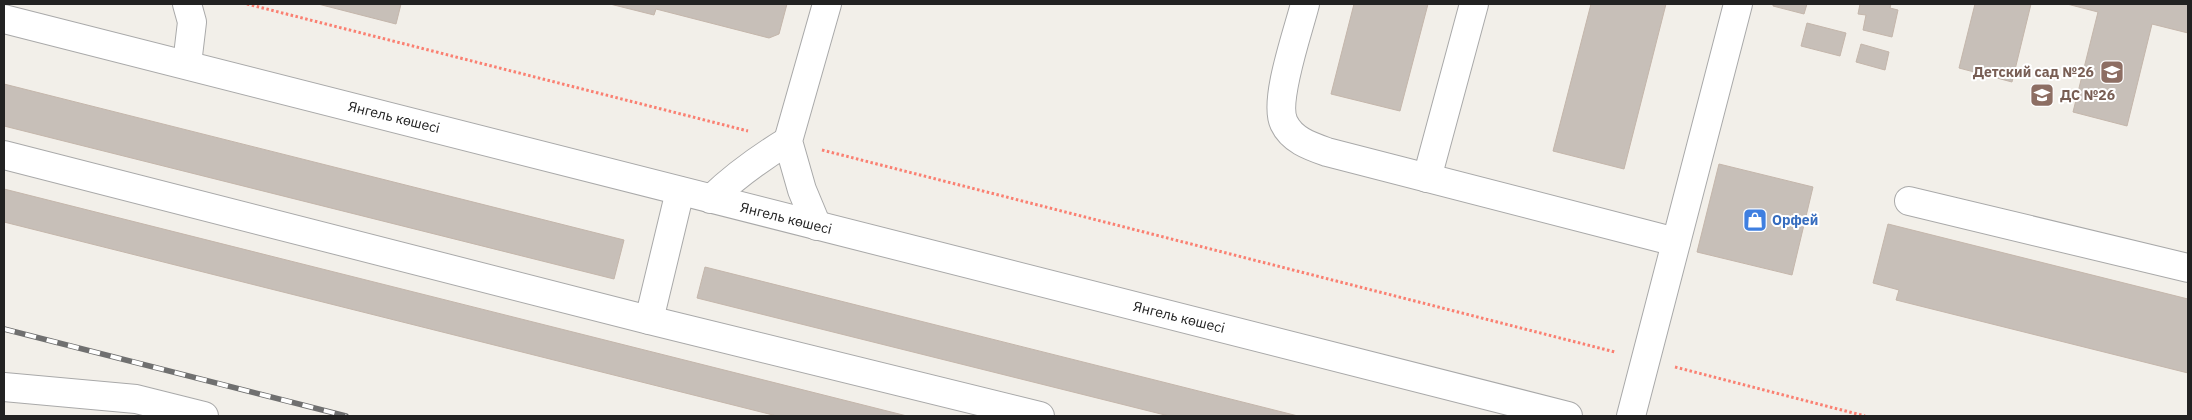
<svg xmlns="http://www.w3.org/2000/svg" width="2192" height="420" viewBox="0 0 2192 420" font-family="'IBM Plex Sans',sans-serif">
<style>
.building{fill:#c7bfb8;stroke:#c4b6ab}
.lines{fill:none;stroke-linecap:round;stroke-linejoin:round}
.minor-casing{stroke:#a9a9a9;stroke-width:30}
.path{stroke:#fa8072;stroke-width:3;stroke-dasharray:2.5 2.5;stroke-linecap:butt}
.minor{stroke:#fff;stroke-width:28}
.rail-casing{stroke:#707070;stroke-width:5.5}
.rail{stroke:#fff;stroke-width:4;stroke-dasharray:11;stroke-linecap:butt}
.labels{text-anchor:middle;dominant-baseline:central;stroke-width:4;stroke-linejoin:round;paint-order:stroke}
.education-label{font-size:14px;font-weight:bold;fill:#785e54;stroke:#fff;text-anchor:end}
.street-label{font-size:14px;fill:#222;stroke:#fff}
.shop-label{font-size:14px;font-weight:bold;fill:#366cbe;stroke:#fff;text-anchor:start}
</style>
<rect width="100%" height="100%" fill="#f2efe9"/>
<!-- building -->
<g class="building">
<polygon points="318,4 401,4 396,24"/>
<polygon points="610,4 787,4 779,34 769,38 656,9 654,15"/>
<polygon points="1354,4 1428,4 1400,111 1331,94"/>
<polygon points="1591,4 1666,4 1624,169 1553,151"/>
<polygon points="1773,4 1807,4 1804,14 1773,6"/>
<polygon points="1860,4 1891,4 1890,8 1898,10 1892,37 1863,30 1866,15 1858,14"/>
<polygon points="1975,4 2031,4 2012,82 1959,68"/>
<polygon points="2067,4 2188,4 2188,33 2152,24 2127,126 2073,112 2098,12"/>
<polygon points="1807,23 1846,33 1840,56 1801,46"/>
<polygon points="1861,44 1889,52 1885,70 1856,62"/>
<polygon points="4,84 624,240 614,279 4,126"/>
<polygon points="1719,164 1813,187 1792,275 1697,252"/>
<polygon points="4,189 907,416 777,416 4,222"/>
<polygon points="1888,224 2188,299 2188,373 1896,300 1899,290 1873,283"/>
<polygon points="705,267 1298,416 1169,416 697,298"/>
</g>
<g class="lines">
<!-- minor casing -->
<g class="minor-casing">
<g id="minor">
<path d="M1305 4C1299 29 1273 101 1284 123 1292 140 1310 146 1327 152L1676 242"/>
<polyline points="4,19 1568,416"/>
<polyline points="187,64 192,22 187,4"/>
<polyline points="4,155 649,320 1040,416"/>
<polyline points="1427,178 1474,4"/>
<path d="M711 199C735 176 760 158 788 141"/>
<polyline points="1909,201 2188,268"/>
<polyline points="817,226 802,190 788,141 827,4"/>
<polyline points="649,320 680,191"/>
<polyline points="4,387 136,399 204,416"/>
<polyline points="1631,416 1738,4"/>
</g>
</g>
<!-- path -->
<g class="path">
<polyline points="247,4 748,131"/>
<polyline points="822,150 1615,352"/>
<polyline points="1675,367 1865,416"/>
</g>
<!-- minor -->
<use href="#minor" class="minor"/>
<!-- rail casing -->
<g class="rail-casing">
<polyline id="rail" points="4,329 346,416"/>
</g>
<!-- rail -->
<use href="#rail" class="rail"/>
</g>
<!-- icons -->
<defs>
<g id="school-square" transform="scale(1.25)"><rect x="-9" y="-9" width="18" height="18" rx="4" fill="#8d6e63" stroke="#fff"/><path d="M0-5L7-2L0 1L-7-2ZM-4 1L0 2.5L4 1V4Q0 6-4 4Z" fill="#fff"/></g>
<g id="shop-square" transform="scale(1.25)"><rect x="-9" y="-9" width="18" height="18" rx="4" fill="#3f7fe0" stroke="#fff"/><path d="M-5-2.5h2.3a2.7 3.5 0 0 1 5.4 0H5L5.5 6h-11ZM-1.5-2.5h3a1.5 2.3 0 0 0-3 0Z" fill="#fff"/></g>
</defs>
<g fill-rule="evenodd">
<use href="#school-square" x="2112" y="72"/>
<use href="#school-square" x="2042" y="95"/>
<use href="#shop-square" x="1755" y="220"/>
</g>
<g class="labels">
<!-- education labels -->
<g class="education-label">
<text x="2094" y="72">Детский сад №26</text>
<text x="2060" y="95" text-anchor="start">ДС №26</text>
</g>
<!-- street labels -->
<g class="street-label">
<text transform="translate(394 117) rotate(14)">Янгель көшесі</text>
<text transform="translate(786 218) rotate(14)">Янгель көшесі</text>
<text transform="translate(1179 317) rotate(14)">Янгель көшесі</text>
</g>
<!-- shop labels -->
<g class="shop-label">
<text x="1772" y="220">Орфей</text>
</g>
</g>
<!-- border -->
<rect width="2192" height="420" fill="none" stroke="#222222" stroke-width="10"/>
</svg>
